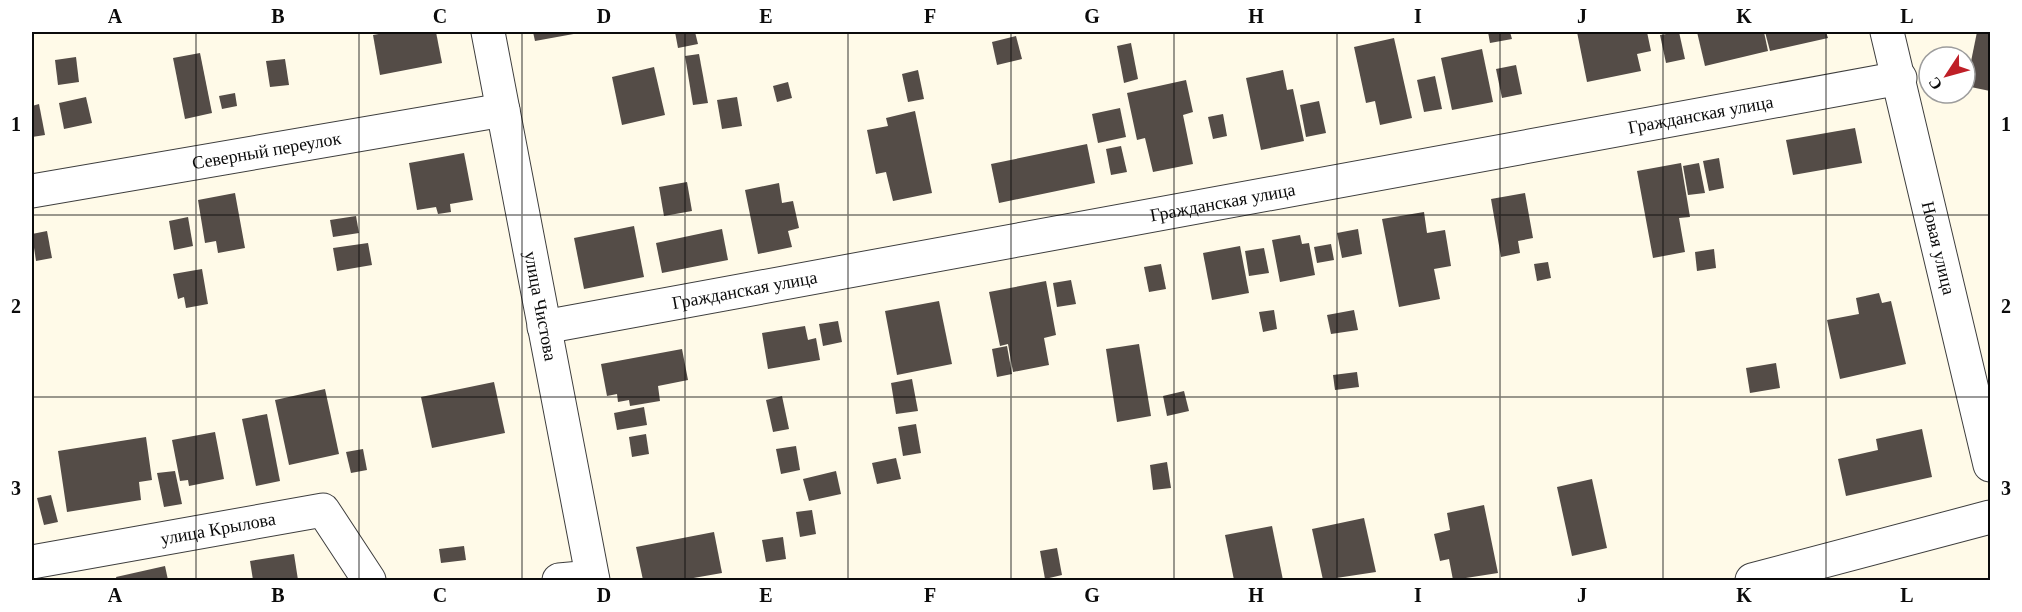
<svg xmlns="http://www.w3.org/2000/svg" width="2022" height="612" viewBox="0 0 2022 612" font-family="Georgia,serif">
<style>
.building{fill:#544c47}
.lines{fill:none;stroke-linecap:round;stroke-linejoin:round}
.street-casing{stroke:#3e3e3e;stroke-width:35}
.street{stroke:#fff;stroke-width:33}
.grid{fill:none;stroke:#0b0b0b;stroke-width:1.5;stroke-opacity:0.55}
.labels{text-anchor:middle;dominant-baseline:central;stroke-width:6;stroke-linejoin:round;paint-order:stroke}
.street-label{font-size:18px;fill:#0b0b0b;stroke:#fff}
.neatline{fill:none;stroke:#0b0b0b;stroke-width:2}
.grid-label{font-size:20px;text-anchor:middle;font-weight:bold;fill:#0b0b0b}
</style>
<rect width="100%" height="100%" fill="#fffae8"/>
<!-- building -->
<g class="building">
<polygon points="390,32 436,32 442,63 380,75 373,35"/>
<polygon points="533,32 579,32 579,33 535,41"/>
<polygon points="675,32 695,32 698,44 678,48"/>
<polygon points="1488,32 1510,32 1512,39 1490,43"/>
<polygon points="1577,32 1647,32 1651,51 1637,54 1641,71 1587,82"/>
<polygon points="1679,32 1685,59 1666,63 1660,35"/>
<polygon points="1697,32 1764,32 1768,51 1705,66"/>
<polygon points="1765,32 1826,32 1828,38 1770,51"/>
<polygon points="1977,32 1990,32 1990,91 1966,86"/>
<polygon points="1016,36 1022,59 997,65 992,42"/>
<polygon points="1394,38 1412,118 1380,125 1375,101 1366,103 1354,47"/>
<polygon points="1131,43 1138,79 1124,83 1117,46"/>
<polygon points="1482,49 1493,102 1452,110 1441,58"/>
<polygon points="200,53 212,113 185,119 173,58"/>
<polygon points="699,54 708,103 693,105 685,56"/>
<polygon points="76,57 79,82 58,85 55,60"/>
<polygon points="285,59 289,85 270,87 266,61"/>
<polygon points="1516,65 1522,94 1502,98 1496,69"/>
<polygon points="654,67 665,115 622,125 612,77"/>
<polygon points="918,70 924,99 908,102 902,74"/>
<polygon points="1283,70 1287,90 1293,89 1304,141 1261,150 1246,78"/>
<polygon points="1435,76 1442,109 1424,112 1417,80"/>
<polygon points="1186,80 1193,112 1183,115 1193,164 1153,172 1145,138 1137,140 1127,93"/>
<polygon points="788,82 792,98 777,102 773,86"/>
<polygon points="235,93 237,106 222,109 219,96"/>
<polygon points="86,97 92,123 64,129 59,103"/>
<polygon points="737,97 742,126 722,129 717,100"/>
<polygon points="1319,101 1326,133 1306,137 1300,105"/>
<polygon points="39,104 45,135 32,137 32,106"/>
<polygon points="1120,108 1126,137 1098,143 1092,114"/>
<polygon points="915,111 932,193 893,201 886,172 876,174 867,130 888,126 886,118"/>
<polygon points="1223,114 1227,136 1213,139 1208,117"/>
<polygon points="1855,128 1862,163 1793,175 1786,140"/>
<polygon points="1087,144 1095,183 999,203 991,164"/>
<polygon points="1121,146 1127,172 1111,175 1106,149"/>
<polygon points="464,153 473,200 450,204 451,212 438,214 436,207 417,210 409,163"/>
<polygon points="1719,158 1724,188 1709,191 1703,161"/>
<polygon points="1681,163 1690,217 1679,218 1685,252 1653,258 1637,171"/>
<polygon points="1699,163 1705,193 1688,195 1683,166"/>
<polygon points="687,182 692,211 664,216 659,187"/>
<polygon points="779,183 782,203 793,201 799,228 788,231 792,247 758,254 745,190"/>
<polygon points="235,193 245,248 218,253 216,241 205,243 198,200"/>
<polygon points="1525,193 1533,238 1518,241 1520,253 1501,257 1491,199"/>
<polygon points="1424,212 1427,233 1445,230 1451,266 1434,269 1440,299 1399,307 1382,219"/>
<polygon points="356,216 359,233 333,237 330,220"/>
<polygon points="188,217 193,246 174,250 169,221"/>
<polygon points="634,226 644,277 584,289 574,238"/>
<polygon points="722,229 728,260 662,273 656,243"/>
<polygon points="1358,229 1362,254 1342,258 1337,233"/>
<polygon points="47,231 52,258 36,261 32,234"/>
<polygon points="1300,235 1302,244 1309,243 1315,275 1280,282 1272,240"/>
<polygon points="368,243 372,265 337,271 333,248"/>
<polygon points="1331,244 1334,260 1317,263 1314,247"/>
<polygon points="1240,246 1249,293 1212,300 1203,253"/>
<polygon points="1264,248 1269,273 1249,276 1245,251"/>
<polygon points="1714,249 1716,268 1697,271 1695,252"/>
<polygon points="1548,262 1551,278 1537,281 1534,264"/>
<polygon points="1161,264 1166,289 1149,292 1144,267"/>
<polygon points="202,269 208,304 186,308 184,297 178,299 173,274"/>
<polygon points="1071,280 1076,304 1057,307 1053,283"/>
<polygon points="1046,281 1056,335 1044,338 1049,365 1013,372 1008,344 1000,346 989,292"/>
<polygon points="1879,293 1882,303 1891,301 1906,364 1840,379 1827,320 1859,314 1856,298"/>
<polygon points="939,301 952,364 897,375 885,311"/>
<polygon points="1274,310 1277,329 1263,332 1259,312"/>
<polygon points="1354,310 1358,330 1331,334 1327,315"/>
<polygon points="838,321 842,342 823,346 819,324"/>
<polygon points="805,326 808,340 816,338 820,360 768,369 762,333"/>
<polygon points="1139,344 1151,416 1117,422 1106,349"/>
<polygon points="1007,346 1012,374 997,377 992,349"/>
<polygon points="682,349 688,380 658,386 660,401 630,406 629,400 618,402 617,394 607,396 601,364"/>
<polygon points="1776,363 1780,388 1750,393 1746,368"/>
<polygon points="1357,372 1359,387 1335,390 1333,375"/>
<polygon points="912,379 918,411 896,414 891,383"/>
<polygon points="494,382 505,433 432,448 421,397"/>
<polygon points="325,389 339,454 289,465 275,400"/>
<polygon points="1184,391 1189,411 1167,416 1163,396"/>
<polygon points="782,396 789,429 773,432 766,400"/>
<polygon points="644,407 647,425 617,430 614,413"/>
<polygon points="267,414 280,481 256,486 242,419"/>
<polygon points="916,424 921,453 903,456 898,427"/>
<polygon points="1922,429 1932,477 1846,496 1838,459 1878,450 1876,439"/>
<polygon points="215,432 224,479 189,486 188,480 180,481 172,440"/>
<polygon points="646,434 649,454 632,457 629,437"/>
<polygon points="146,437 152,480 139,482 141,500 67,512 58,451"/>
<polygon points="796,446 800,470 781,474 776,449"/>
<polygon points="363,449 367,470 351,473 346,452"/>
<polygon points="896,458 901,479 877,484 872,463"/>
<polygon points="1167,462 1171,488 1153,490 1150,465"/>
<polygon points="175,471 182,504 164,507 157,473"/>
<polygon points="836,471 841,494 809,501 803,479"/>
<polygon points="1592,479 1607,548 1572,556 1557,487"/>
<polygon points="51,495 58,522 44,525 37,498"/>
<polygon points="1484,505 1498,573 1453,580 1449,559 1440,561 1434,534 1450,530 1447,513"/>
<polygon points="812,510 816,534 800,537 796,512"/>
<polygon points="1364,518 1376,572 1323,580 1312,529"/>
<polygon points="1272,526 1283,580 1234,580 1225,535"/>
<polygon points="714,532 722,573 682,580 643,580 636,547"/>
<polygon points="783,537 786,559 766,562 762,540"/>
<polygon points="464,546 466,560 441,563 439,549"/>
<polygon points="1057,548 1062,575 1045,579 1040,551"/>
<polygon points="294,554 298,580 253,580 250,561"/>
<polygon points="165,566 168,580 117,580 116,577"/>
</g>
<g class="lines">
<!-- street casing -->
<g class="street-casing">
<g id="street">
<path id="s1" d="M488 32 593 580"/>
<path id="s2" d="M1887 32 1990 465"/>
<path id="s3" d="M32 191 503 110"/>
<path id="s4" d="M544 327 1900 78"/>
<path id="s5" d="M32 562 323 510 369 580"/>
<polyline points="559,580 592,577"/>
<polyline points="1752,580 1990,517"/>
</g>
</g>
<!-- street -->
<use href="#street" class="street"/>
</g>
<!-- grid -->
<path class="grid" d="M196 32V580M359 32V580M522 32V580M685 32V580M848 32V580M1011 32V580M1174 32V580M1337 32V580M1500 32V580M1663 32V580M1826 32V580M32 215H1990M32 397H1990"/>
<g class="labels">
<!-- street labels -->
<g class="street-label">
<text stroke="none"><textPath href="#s4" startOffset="1176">Гражданская улица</textPath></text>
<text stroke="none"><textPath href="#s3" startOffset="238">Северный переулок</textPath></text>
<text stroke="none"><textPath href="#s4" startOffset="690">Гражданская улица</textPath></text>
<text stroke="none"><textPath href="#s2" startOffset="222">Новая улица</textPath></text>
<text stroke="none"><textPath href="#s4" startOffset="204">Гражданская улица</textPath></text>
<text stroke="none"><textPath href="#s1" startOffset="279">улица Чистова</textPath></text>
<text stroke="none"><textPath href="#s5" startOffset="189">улица Крылова</textPath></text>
</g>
</g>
<!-- border -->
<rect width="2022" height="612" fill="none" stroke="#ffffff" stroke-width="66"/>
<!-- north arrow -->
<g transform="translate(1947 75) rotate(234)"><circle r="28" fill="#ffffff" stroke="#9d9d9d" stroke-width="1.5"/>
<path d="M0-4.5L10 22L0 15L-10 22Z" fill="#bf1f27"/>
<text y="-9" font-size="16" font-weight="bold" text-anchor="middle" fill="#0b0b0b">С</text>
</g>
<rect x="33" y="33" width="1956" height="546" class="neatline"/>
<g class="grid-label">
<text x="115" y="23">A</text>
<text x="278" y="23">B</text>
<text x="440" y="23">C</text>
<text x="604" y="23">D</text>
<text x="766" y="23">E</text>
<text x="930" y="23">F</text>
<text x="1092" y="23">G</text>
<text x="1256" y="23">H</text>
<text x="1418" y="23">I</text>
<text x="1582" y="23">J</text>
<text x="1744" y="23">K</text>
<text x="1907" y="23">L</text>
<text x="16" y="131">1</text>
<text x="2006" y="131">1</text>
<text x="16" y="313">2</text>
<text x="2006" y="313">2</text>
<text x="16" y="495">3</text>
<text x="2006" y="495">3</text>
<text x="115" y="602">A</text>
<text x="278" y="602">B</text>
<text x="440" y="602">C</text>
<text x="604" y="602">D</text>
<text x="766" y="602">E</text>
<text x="930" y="602">F</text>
<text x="1092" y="602">G</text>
<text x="1256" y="602">H</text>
<text x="1418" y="602">I</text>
<text x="1582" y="602">J</text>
<text x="1744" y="602">K</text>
<text x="1907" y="602">L</text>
</g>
</svg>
